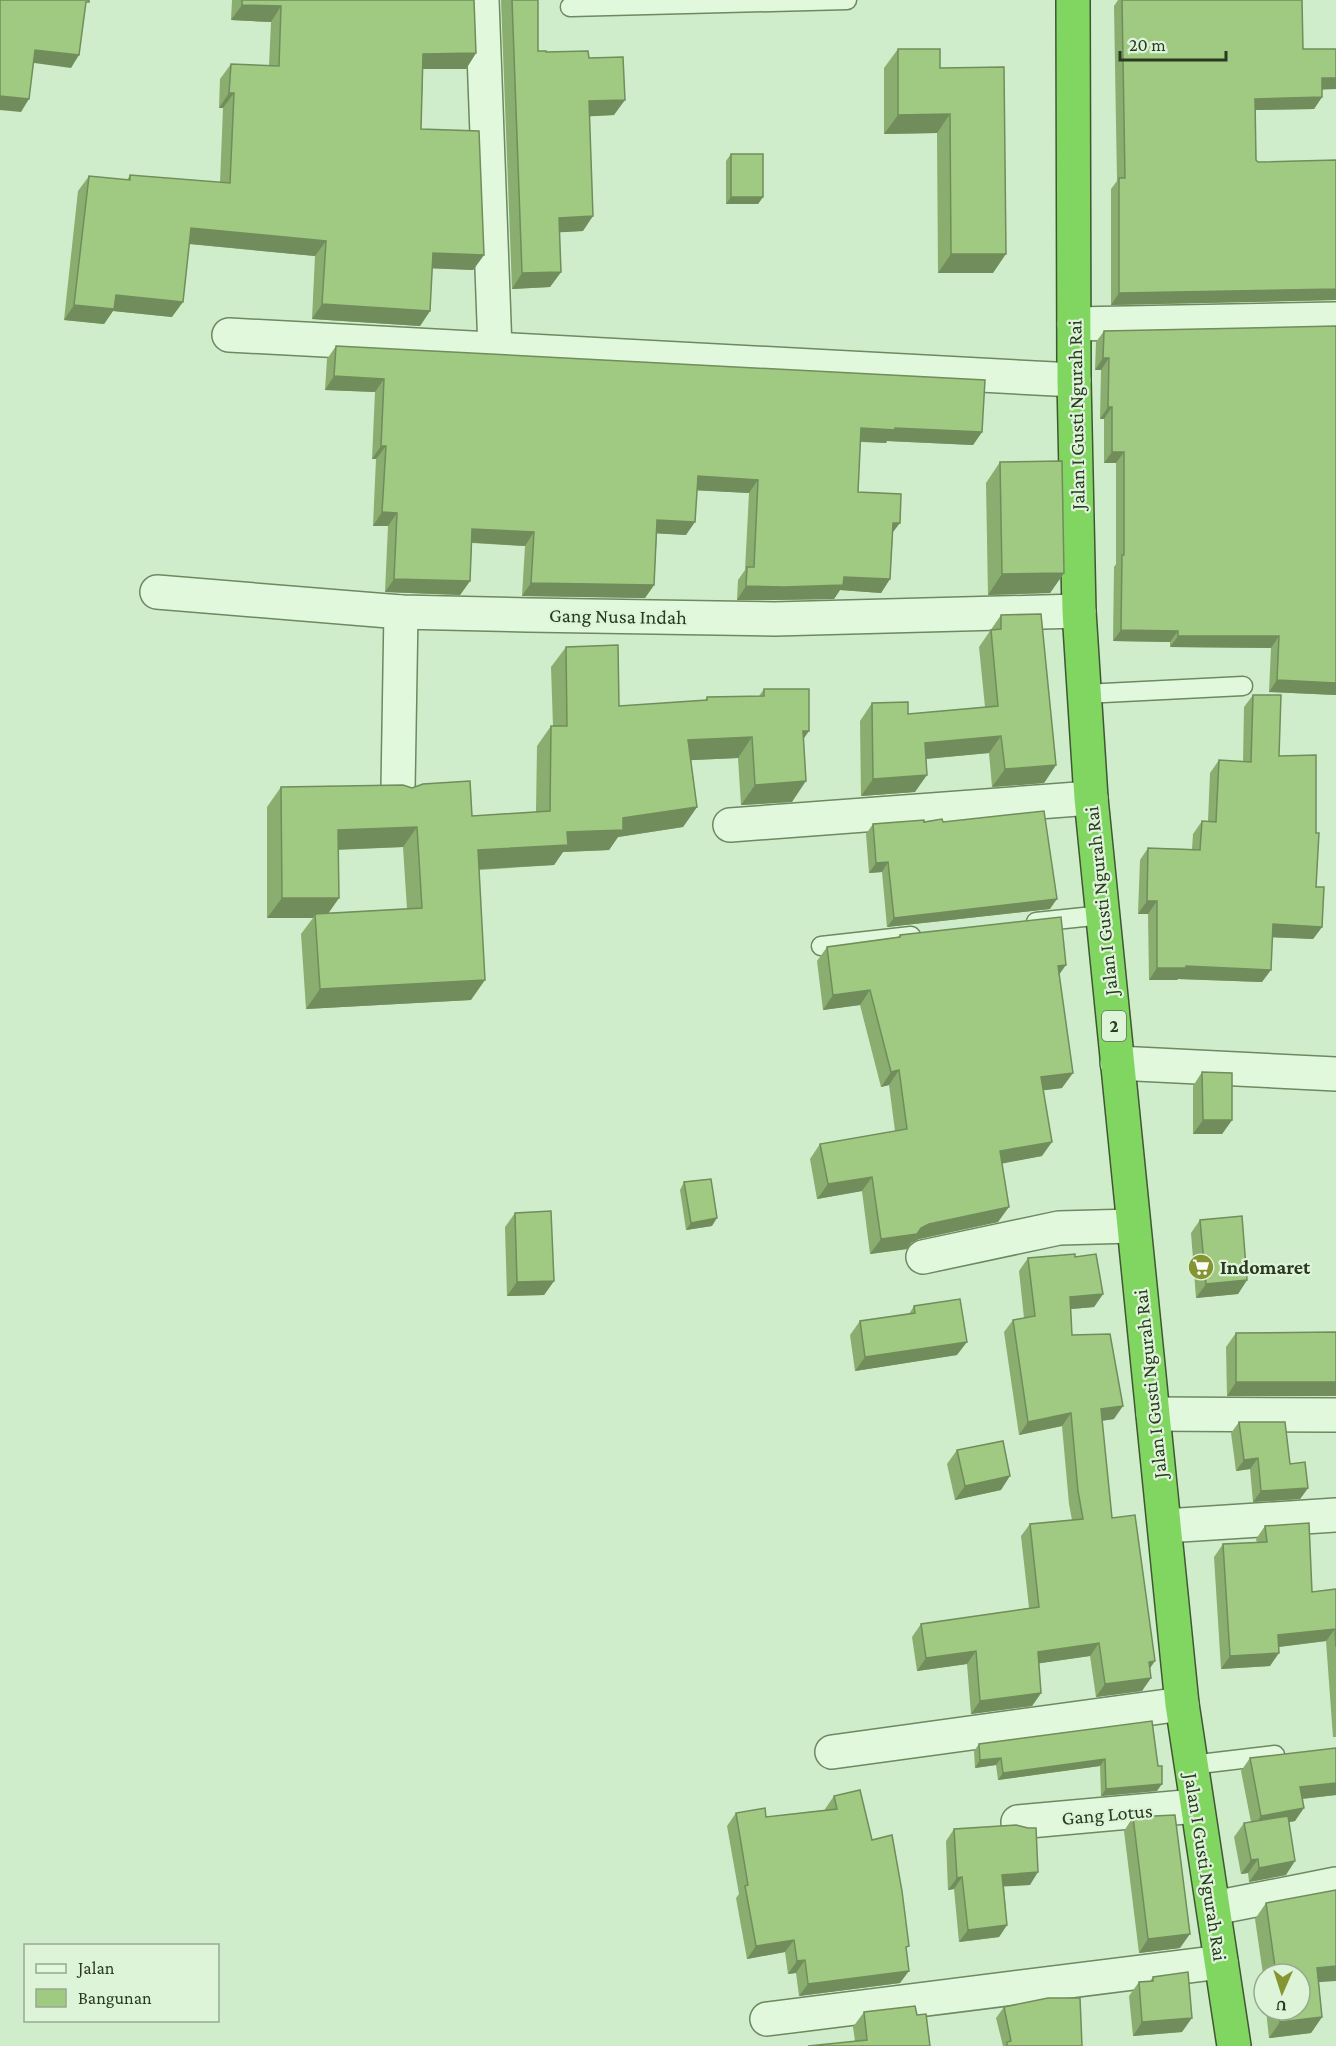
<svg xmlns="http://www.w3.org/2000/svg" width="1336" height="2046" viewBox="0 0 1336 2046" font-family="'Crimson Pro',serif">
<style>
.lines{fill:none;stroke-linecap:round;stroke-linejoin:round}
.lane-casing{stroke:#6c895f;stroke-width:21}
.street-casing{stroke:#6c895f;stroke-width:36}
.highway-casing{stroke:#405733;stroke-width:36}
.lane{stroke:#e1f8dd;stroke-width:18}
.street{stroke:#e1f8dd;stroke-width:33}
.highway{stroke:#81d661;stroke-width:33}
.wall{fill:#8aad70;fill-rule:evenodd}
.shaded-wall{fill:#708d5b}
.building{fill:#a0c982;stroke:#708d5b;stroke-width:1.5}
.labels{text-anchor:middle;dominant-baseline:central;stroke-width:4.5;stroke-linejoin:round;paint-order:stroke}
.shield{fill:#ddf4d9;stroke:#607259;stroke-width:1.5}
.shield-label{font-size:18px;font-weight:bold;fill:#2a3a22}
.street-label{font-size:20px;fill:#2a3a22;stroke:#ddf4d9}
.poi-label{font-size:20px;font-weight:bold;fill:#2a3a22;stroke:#ddf4d9;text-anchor:start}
</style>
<rect width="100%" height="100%" fill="#cfedca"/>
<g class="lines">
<!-- lane casing -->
<g class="lane-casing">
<g id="lane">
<polyline points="570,7 847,0"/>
<polyline points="1084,694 1243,686"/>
<polyline points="1036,922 1103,915"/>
<polyline points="821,946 911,936"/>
<polyline points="1191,1765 1275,1755"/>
</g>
</g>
<!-- street casing -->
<g class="street-casing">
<g id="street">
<polyline points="482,0 495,349"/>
<polyline points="1074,324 1336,319"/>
<polyline points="229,335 1074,380"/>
<polyline points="157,592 401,612 528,615 775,619 1079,611"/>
<polyline points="398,789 401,612"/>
<polyline points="730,825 1091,798"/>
<polyline points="1117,1063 1336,1074"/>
<polyline points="923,1257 1059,1228 1133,1226"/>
<polyline points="1153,1414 1336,1415"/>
<polyline points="1165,1526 1336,1515"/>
<polyline points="832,1752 1182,1704"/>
<polyline points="1018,1822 1196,1806"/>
<polyline points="1214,1908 1336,1884"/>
<polyline points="767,2019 1221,1962"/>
</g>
</g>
<!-- highway casing -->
<g class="highway-casing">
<polyline id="highway" points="1073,0 1074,380 1079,611 1091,798 1182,1704 1234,2046"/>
</g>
<!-- lane -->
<use href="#lane" class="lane"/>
<!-- street -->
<use href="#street" class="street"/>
<!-- highway -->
<use href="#highway" class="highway"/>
</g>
<!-- wall -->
<g class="wall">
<polygon points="232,0 474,0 476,53 466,69 423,69 421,129 484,255 473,270 432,268 430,311 420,326 312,319 315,256 189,244 172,317 113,311 104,324 64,320 78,191 89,176 127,180 130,175 220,183 223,108 219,108 220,79 231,64 269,66 271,22 231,20"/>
<polygon points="501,0 538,0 538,51 589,58 614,115 589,116 583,231 559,232 561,272 550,287 512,289"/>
<polygon points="1118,0 1302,0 1303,49 1336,49 1336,89 1322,89 1322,97 1314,109 1255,110 1256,160 1258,162 1336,160 1336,300 1111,305 1111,189 1117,181 1114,6"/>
<polygon points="898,49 940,68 993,273 938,273 937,133 884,134 884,68"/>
<polygon points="731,154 763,197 758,204 726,204 726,161"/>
<polygon points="1336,326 1336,695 1269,692 1271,648 1170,647 1170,642 1113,641 1114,567 1116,564 1116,463 1104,463 1104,419 1100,419 1101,370 1095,370 1096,342 1104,331"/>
<polygon points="336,346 982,432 973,445 887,441 886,443 860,442 858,492 893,533 890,579 881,593 840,590 834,599 775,600 737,600 738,580 745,570 749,493 697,490 686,535 657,533 654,585 645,598 522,596 525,546 472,543 470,581 460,595 385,592 388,526 373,526 376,459 372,459 375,392 325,390 327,359"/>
<polygon points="1000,462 1064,573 1050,593 988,595 986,483"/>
<polygon points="1001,615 1056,765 1044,783 992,787 989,753 926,759 915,792 861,796 860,721 872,703 908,714 985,707 979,647"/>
<path d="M566 647 619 706 705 700 707 697 759 696 764 689 804 738 792 802 741 805 738 758 691 760 697 807 683 827 618 837 609 850 563 852 554 865 479 870 471 1000 306 1009 301 934 313 918H267V807L281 787 472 816 536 812 537 746 551 726H553L551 667ZM403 847 407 909 328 913 339 898 338 850Z"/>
<polygon points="1253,695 1279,756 1316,887 1322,927 1313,939 1272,937 1262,982 1178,979 1177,980 1149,980 1148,914 1138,914 1140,860 1148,848 1192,849 1193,834 1202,821 1208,821 1210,773 1219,760 1243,762 1244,707"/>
<polygon points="924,822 943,822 1050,909 887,927 882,872 869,873 866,834 873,824"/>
<polygon points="900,935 1059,975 1062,1088 1043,1090 1042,1156 1002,1163 998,1222 919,1239 911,1243 907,1249 870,1254 862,1191 817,1199 810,1159 820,1144 895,1131 889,1085 881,1087 860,1005 823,1010 817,961 827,947 898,937"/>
<polygon points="1202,1072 1232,1120 1222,1134 1193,1134 1193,1086"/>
<polygon points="684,1182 712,1226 686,1230 680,1190"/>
<polygon points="515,1213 554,1281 544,1295 507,1296 505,1227"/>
<polygon points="1200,1220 1247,1280 1238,1294 1196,1298 1191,1233"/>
<polygon points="1075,1257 1103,1294 1094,1307 1071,1309 1072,1335 1114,1419 1102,1421 1112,1518 1150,1668 1142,1691 1096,1697 1090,1656 1039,1663 1041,1693 1032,1706 971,1714 967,1664 917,1671 912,1637 921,1624 1029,1608 1021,1536 1030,1524 1072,1520 1069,1504 1062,1426 1019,1435 1004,1332 1013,1320 1024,1318 1019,1271 1028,1258"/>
<polygon points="914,1306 957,1355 855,1371 850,1335 860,1321 909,1314"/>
<polygon points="1336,1332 1336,1396 1227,1396 1226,1347 1236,1333"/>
<polygon points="1239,1422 1290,1464 1308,1488 1300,1499 1253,1502 1250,1469 1236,1471 1231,1433"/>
<polygon points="957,1450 1001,1490 955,1500 947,1464"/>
<polygon points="1265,1526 1312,1592 1336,1589 1336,1737 1333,1737 1326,1641 1279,1647 1270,1666 1221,1669 1214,1557 1223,1544 1257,1543 1256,1539"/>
<polygon points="1152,1721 1157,1791 1101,1796 1100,1766 998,1780 996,1765 975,1768 974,1751 979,1744"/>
<polygon points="1336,1748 1336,1795 1302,1799 1295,1821 1289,1822 1286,1875 1249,1882 1248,1873 1241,1874 1234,1837 1244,1823 1251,1822 1241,1771 1250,1758"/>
<polygon points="834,1796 872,1840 907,1950 900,1983 799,1996 796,1973 788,1974 785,1952 747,1959 736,1898 739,1894 727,1826 736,1813 766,1817 825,1810 825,1809"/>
<polygon points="1133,1817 1180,1948 1139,1953 1124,1831"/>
<polygon points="954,1829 1030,1885 1004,1886 1007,1925 999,1937 959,1942 954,1889 948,1890 946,1841"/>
<polygon points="1266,1903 1319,1982 1322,2017 1311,2033 1269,2038 1266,2010 1300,2010 1300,1974 1264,1974 1264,1981 1255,1919"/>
<polygon points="1153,1977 1182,2032 1133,2036 1129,1996 1139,1982 1150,1981"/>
<polygon points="1004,2007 1082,2046 1003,2046 996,2018"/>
<polygon points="864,2012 917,2015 930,2046 855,2041 853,2027"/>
</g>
<!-- shaded-wall -->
<g class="shaded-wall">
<polygon points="242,5 281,6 271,22 231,20"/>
<polygon points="35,50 79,55 71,68 27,62"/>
<polygon points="476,53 466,69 413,69 423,54"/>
<polygon points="1322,78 1336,78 1336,89 1314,90"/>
<polygon points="229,93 234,93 223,108 219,108"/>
<polygon points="0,96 29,99 21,112 0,110"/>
<polygon points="1322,97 1314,109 1247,110 1255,99"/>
<polygon points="625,100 614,115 578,117 589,101"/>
<polygon points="950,114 937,133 884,134 898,115"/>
<polygon points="731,197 763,197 758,204 726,204"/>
<polygon points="593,216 583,231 548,233 559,218"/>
<polygon points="191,228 326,241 315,256 180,243"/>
<polygon points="433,253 484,255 473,270 422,268"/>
<polygon points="951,254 1006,254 993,273 938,273"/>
<polygon points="561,272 550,287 512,289 522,273"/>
<polygon points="1336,289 1336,300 1111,305 1119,293"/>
<polygon points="116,295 183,302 172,317 113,311 104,324 64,320 74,305"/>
<polygon points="322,304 430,311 420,326 312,319"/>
<polygon points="1103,358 1109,358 1101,370 1095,370"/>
<polygon points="334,376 384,379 375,392 325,390"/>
<polygon points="1108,407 1112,407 1104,419 1100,419"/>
<polygon points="861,428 895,428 982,432 973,445 887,441 886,443 852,441"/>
<polygon points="381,446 386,446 376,459 372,459"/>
<polygon points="1112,452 1124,452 1116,463 1104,463"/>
<polygon points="698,476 758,480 749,493 689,490"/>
<polygon points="382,512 397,513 388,526 373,526"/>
<polygon points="657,520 695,522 686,535 648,533"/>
<polygon points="893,523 900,523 890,536"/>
<polygon points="472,529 534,532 525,546 463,542"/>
<polygon points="1064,573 1050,593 988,595 1002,574"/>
<polygon points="844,577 890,579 881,593 840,590 834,599 775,600 737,600 746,586"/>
<polygon points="394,579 470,581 460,595 385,592"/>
<polygon points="531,583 654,585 645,598 522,596"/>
<polygon points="1121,630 1178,631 1170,642 1113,641"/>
<polygon points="1178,636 1279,636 1271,648 1170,647"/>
<polygon points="1277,680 1336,683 1336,695 1269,692"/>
<polygon points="803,731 809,731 795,751"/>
<polygon points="1001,736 989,753 913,760 925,743"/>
<polygon points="752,737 738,758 674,761 688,740"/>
<polygon points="1056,765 1044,783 992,787 1005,769"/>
<polygon points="927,775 915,792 861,796 873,779"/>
<polygon points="806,781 792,802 741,805 755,785"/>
<polygon points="697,807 683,827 618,837 609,850 563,852 554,865 464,870 478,850 567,832 623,818"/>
<polygon points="417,827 403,847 324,850 338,830"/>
<polygon points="888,862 882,872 869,873 876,863"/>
<polygon points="282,898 339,898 325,918 315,914 313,918 267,918"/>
<polygon points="1057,899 1050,909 887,927 894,918"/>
<polygon points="1147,901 1157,901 1148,914 1138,914"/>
<polygon points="1273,924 1322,927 1313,939 1264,937"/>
<polygon points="1066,965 1056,979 1058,966"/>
<polygon points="1186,966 1271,970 1262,982 1178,979 1177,980 1149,980 1157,968"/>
<polygon points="485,980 471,1000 306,1009 320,989"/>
<polygon points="870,990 860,1005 823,1010 833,995"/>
<polygon points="899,1070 889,1085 881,1087 891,1072"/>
<polygon points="1073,1073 1062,1088 1031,1092 1041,1077"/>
<polygon points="1203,1120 1232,1120 1222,1134 1193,1134"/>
<polygon points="1052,1142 1042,1156 990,1166 1000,1151"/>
<polygon points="872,1177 862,1191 817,1199 828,1184"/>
<polygon points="1009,1207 998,1222 919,1239 911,1243 921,1228 929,1224"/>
<polygon points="717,1218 712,1226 686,1230 691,1223"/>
<polygon points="917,1234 907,1249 870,1254 881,1239"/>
<polygon points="1247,1280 1238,1294 1196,1298 1206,1284"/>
<polygon points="554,1281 544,1295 507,1296 517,1282"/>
<polygon points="1103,1294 1094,1307 1061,1310 1070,1297"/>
<polygon points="967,1342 957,1355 855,1371 865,1357"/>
<polygon points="1236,1382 1336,1382 1336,1396 1227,1396"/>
<polygon points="1123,1406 1114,1419 1092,1422 1101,1409"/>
<polygon points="1071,1413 1062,1426 1019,1435 1028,1422"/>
<polygon points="1258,1458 1250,1469 1236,1471 1244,1460"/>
<polygon points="1010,1476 1001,1490 955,1500 965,1486"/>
<polygon points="1308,1488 1300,1499 1253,1502 1261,1491"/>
<polygon points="1335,1629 1326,1641 1270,1648 1278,1635"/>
<polygon points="1099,1643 1090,1656 1028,1665 1038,1652"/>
<polygon points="976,1651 967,1664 917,1671 926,1658"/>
<polygon points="1279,1653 1270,1666 1221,1669 1230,1656"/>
<polygon points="1155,1661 1146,1674 1149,1662"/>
<polygon points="1151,1678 1142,1691 1096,1697 1105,1684"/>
<polygon points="1041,1693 1032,1706 971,1714 980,1701"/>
<polygon points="1001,1758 996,1765 975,1768 980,1760"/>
<polygon points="1105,1759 1100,1766 998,1780 1003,1773"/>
<polygon points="1336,1783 1336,1795 1291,1800 1300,1787"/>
<polygon points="1162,1784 1157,1791 1101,1796 1106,1789"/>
<polygon points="1304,1808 1295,1821 1252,1829 1261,1816"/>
<polygon points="1258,1859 1248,1873 1241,1874 1251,1860"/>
<polygon points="1295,1861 1286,1875 1249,1882 1259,1868"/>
<polygon points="1038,1872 1030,1885 994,1887 1002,1875"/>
<polygon points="962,1877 954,1889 948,1890 957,1878"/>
<polygon points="1007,1925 999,1937 959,1942 968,1930"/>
<polygon points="1190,1934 1180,1948 1139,1953 1148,1939"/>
<polygon points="794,1940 785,1952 747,1959 756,1946"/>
<polygon points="805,1960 796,1973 788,1974 797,1961"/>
<polygon points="1336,1966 1336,1981 1306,1983 1317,1968"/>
<polygon points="909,1971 900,1983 799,1996 808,1984"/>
<polygon points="1322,2017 1311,2033 1269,2038 1280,2022"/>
<polygon points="1192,2018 1182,2032 1133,2036 1142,2022"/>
</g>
<!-- building -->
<g class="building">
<polygon points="0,0 89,0 89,2 86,2 79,55 35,50 29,99 0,96"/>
<polygon points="242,0 474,0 476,53 423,54 421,129 479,131 484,255 433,253 430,311 322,304 326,241 191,228 183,302 116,295 114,309 74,305 89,176 130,180 130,175 230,183 234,93 229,93 231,64 279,66 281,6 242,5"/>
<polygon points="512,0 538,0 538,51 546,51 546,52 588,51 589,58 623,57 625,100 589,101 593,216 559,218 561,272 522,273"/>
<polygon points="1122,0 1302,0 1303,49 1336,49 1336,78 1322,78 1322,97 1255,99 1256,160 1258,162 1336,160 1336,289 1119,293 1119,178 1125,178"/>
<polygon points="898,49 940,49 940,68 1004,67 1006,254 951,254 950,114 898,115"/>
<rect x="731" y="154" width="32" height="43"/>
<polygon points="1336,326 1336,683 1277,680 1279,636 1178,636 1178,631 1121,630 1122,555 1124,555 1124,452 1112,452 1112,407 1108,407 1109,358 1103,358 1104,331"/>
<polygon points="336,346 985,380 982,432 895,428 895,430 861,428 858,492 901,494 900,523 893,523 890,579 844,577 843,585 784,587 746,586 747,567 754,567 758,480 698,476 695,522 657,520 654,585 531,583 534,532 472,529 470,581 394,579 397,513 382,512 386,446 381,446 384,379 334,376"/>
<polygon points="1062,461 1064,573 1002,574 1000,462"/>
<polygon points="1041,614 1056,765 1005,769 1001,736 925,743 927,775 873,779 872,703 908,702 908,714 998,706 991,630 1001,629 1001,615"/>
<polygon points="618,645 619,706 707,700 707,697 764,696 764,689 809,689 809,731 803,731 806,781 755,785 752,737 688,740 697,807 623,818 623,830 567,832 568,845 478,850 485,980 320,989 315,914 422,908 417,827 338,830 339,898 282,898 281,787 403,785 412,788 423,784 470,781 472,816 550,811 551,726 567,726 566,647"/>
<polygon points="1253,695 1281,695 1279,756 1316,755 1316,833 1319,833 1316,887 1324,887 1322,927 1273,924 1271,970 1186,966 1186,968 1157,968 1157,901 1147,901 1148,848 1200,850 1202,821 1216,822 1219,760 1251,762"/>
<polygon points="1044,811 1057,899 894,918 888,862 876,863 873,824 924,820 924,822 942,819 943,822"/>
<polygon points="1061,917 1066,965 1058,966 1073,1073 1041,1077 1052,1142 1000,1151 1009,1207 929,1224 921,1228 917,1234 881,1239 872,1177 828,1184 820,1144 907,1129 899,1070 891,1072 870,990 833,995 827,947 900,937 900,935"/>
<polygon points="1202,1072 1232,1073 1232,1120 1203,1120"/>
<polygon points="711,1179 717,1218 691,1223 684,1182"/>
<polygon points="551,1211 554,1281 517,1282 515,1213"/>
<polygon points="1242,1216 1247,1280 1206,1284 1200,1220"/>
<polygon points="1075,1254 1075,1257 1096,1254 1103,1294 1070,1297 1072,1335 1110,1334 1123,1406 1101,1409 1112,1518 1135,1515 1155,1661 1149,1662 1151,1678 1105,1684 1099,1643 1038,1652 1041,1693 980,1701 976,1651 926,1658 921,1624 1039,1607 1030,1524 1083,1519 1078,1491 1071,1413 1028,1422 1013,1320 1035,1316 1028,1258"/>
<polygon points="960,1299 967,1342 865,1357 860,1321 915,1313 914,1306"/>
<polygon points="1336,1332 1336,1382 1236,1382 1236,1333"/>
<polygon points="1239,1422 1285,1422 1290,1464 1305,1462 1308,1488 1261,1491 1258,1458 1244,1460"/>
<polygon points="1003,1441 1010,1476 965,1486 957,1450"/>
<polygon points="1309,1523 1312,1592 1336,1589 1336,1647 1335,1629 1278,1635 1279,1653 1230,1656 1223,1544 1267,1542 1265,1526"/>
<polygon points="1152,1721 1158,1766 1162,1766 1162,1784 1106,1789 1105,1759 1003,1773 1001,1758 980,1760 979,1744"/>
<polygon points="1336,1748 1336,1783 1300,1787 1304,1808 1261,1816 1250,1758"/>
<polygon points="860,1790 872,1840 892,1835 902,1891 909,1946 906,1947 909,1971 808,1984 805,1960 797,1961 794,1940 756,1946 745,1886 748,1885 736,1813 765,1808 766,1817 837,1809 834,1796"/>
<polygon points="1175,1815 1190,1934 1148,1939 1133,1817"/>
<polygon points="1288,1816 1295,1861 1259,1868 1258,1859 1251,1860 1244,1823"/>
<polygon points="1016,1825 1028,1828 1036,1828 1038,1872 1002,1875 1007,1925 968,1930 962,1877 957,1878 954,1829"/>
<polygon points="1336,1890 1336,1966 1317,1968 1322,2017 1280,2022 1279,2010 1300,2010 1300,1974 1276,1974 1266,1903"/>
<polygon points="1188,1972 1192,2018 1142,2022 1139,1982 1153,1981 1153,1977"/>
<polygon points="1048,1998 1080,1998 1082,2046 1007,2046 1007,2042 1011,2041 1004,2007"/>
<polygon points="915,2006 917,2015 926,2014 930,2046 808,2046 867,2040 864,2012"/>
</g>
<!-- icons -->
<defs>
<g id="supermarket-disc" transform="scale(1.35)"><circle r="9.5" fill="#859532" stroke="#ddf4d9"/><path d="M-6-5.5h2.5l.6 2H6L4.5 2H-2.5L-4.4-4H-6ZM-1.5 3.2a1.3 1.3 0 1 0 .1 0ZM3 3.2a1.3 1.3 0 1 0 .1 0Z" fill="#fff"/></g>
</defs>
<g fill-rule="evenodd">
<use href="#supermarket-disc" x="1201" y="1267"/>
</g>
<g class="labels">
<!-- shield labels -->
<rect class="shield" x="1102" y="1011" width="24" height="30" rx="4.5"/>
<g class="shield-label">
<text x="1114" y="1026">2</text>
</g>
<!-- street labels -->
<g class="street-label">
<text transform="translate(1076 415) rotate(-91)">Jalan I Gusti Ngurah Rai</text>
<text transform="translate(618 616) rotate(1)">Gang Nusa Indah</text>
<text transform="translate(1101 901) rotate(-96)">Jalan I Gusti Ngurah Rai</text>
<text transform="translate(1150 1384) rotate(-96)">Jalan I Gusti Ngurah Rai</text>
<text transform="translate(1107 1814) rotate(-5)">Gang Lotus</text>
<text transform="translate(1206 1867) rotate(81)">Jalan I Gusti Ngurah Rai</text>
</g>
<!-- poi labels -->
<g class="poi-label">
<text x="1220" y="1267">Indomaret</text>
</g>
</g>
<!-- legend -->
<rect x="24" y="1944" width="195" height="78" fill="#ddf4d9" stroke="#95aa90" stroke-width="1.5"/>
<rect x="36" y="1964" width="30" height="9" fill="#e1f8dd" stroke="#95aa90" stroke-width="1.5"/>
<text x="78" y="1974" font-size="18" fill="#2a3a22">Jalan</text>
<rect x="36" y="1989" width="30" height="18" fill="#a0c982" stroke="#95aa90" stroke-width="1.5"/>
<text x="78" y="2004" font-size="18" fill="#2a3a22">Bangunan</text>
<!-- north arrow -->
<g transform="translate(1282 1992) rotate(183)"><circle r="28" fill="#ddf4d9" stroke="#95aa90" stroke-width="1.5"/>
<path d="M0-4.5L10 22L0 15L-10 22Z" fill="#859532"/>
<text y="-9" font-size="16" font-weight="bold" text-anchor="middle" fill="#2a3a22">U</text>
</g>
<!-- scale -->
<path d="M1120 51v9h106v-9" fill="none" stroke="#2a3a22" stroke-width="3"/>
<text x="1129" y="51" font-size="18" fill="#2a3a22" stroke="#ddf4d9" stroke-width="4.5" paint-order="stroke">20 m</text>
</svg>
